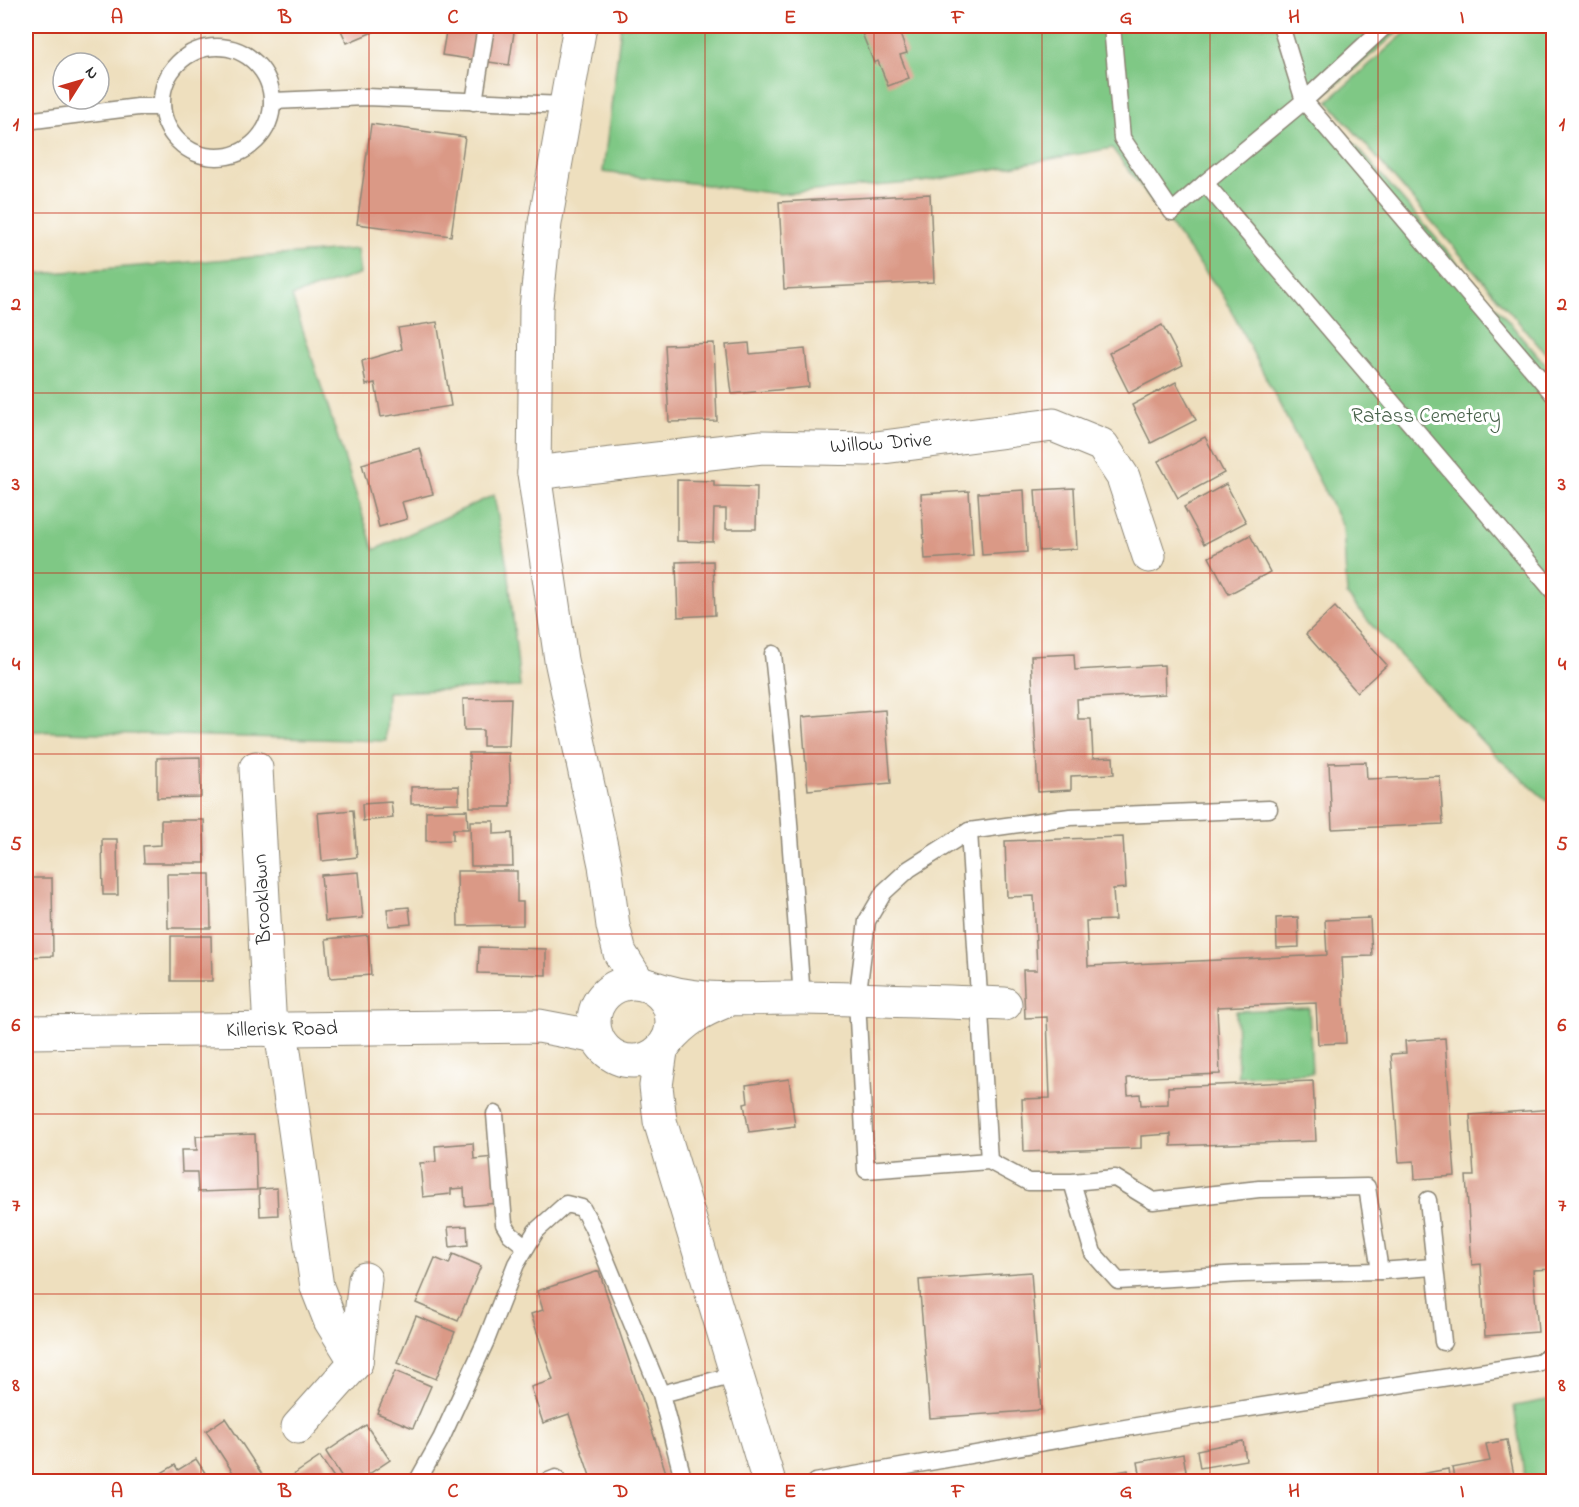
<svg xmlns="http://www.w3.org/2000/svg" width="1579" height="1507" viewBox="0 0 1579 1507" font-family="'Indie Flower',sans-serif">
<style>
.green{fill:#7fc885;stroke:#557a58;stroke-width:1.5}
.building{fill:#da9986}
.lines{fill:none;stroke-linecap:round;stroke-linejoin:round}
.service-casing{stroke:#8c8574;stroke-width:19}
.minor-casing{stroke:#8c8574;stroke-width:35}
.secondary-casing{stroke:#8c8574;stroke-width:35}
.service{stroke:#fff;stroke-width:16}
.minor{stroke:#fff;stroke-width:33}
.secondary{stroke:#fff;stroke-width:33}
.grid{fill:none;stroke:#c8321e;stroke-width:1.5;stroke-opacity:0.55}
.labels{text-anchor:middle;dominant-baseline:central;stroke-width:6;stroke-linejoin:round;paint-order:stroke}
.park-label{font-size:21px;fill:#48624a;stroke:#fff}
.street-label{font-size:21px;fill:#2b2b2b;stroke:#fff}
.neatline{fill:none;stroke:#c8321e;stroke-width:2}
.grid-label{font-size:20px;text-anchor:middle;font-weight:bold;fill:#c8321e}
</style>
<rect width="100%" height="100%" fill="#fff"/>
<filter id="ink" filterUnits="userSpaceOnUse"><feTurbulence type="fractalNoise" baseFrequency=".0167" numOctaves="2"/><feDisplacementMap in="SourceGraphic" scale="12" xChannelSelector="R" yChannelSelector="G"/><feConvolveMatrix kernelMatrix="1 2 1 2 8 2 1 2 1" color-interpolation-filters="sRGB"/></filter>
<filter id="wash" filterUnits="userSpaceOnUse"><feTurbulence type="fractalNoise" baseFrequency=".008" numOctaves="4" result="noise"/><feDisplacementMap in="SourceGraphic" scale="24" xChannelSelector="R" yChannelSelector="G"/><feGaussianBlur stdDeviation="1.35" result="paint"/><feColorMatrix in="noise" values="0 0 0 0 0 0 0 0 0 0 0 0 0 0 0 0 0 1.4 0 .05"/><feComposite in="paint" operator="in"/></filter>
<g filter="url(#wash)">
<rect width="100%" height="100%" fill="#eedfbe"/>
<!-- green -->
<g class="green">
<polygon points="621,26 1405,26 1317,101 1553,373 1553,806 1495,755 1374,628 1347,595 1343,527 1223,295 1112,148 922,182 779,194 603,172"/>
<polygon points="1413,26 1553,26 1553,362 1328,101"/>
<polygon points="357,249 360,274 292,296 374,550 494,495 509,577 520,687 387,692 386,741 26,731 26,275"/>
<polygon points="1309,1008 1312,1073 1238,1076 1236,1011"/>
<polygon points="1553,1399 1553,1481 1525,1481 1514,1406"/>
</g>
<g id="blocks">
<!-- building -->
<g class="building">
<polygon points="339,26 387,26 347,43"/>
<polygon points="447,26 515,26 509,65 442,55"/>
<polygon points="859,26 897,26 907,53 900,55 909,78 888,86 878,61 874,63"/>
<polygon points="371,124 465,137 451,236 357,224"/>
<polygon points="930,194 934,282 784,289 779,202"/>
<polygon points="437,322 451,406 381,417 375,383 366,385 362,361 402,349 398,328"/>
<polygon points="1162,325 1183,365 1129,393 1109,353"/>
<polygon points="714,343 717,421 669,422 665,345"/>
<polygon points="749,343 750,354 805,349 809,387 732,394 726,345"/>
<polygon points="1176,382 1196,420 1151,443 1132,405"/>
<polygon points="1205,437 1224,473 1178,498 1158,461"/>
<polygon points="420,448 433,494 402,502 407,519 379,527 362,464"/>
<polygon points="677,480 714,481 714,486 757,487 756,529 726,529 726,509 714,509 713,542 677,541"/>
<polygon points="1226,484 1246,522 1204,544 1184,507"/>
<polygon points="1074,488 1077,549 1039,551 1035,490"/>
<polygon points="1024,490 1027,552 982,555 978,493"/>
<polygon points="969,491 973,556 925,559 921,494"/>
<polygon points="1250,535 1270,572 1229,594 1209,557"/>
<polygon points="713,561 715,615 678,617 676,562"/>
<polygon points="1335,607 1387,665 1357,692 1306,634"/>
<polygon points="1074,654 1075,670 1164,665 1165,694 1077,699 1078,719 1091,719 1093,758 1113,757 1114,774 1071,776 1071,790 1038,792 1031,656"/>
<polygon points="511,698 509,746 483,746 483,730 464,730 463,699"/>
<polygon points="885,710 891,783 808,790 802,717"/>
<polygon points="469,753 509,753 511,807 470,807"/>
<polygon points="200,757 201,797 157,798 157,758"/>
<polygon points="1366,762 1367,779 1440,776 1443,824 1332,829 1329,763"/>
<polygon points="459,786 459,803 411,804 411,787"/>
<polygon points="391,802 393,818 363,821 362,804"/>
<polygon points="353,810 357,857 322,861 318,813"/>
<polygon points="467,810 468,829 453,829 453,840 426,841 426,811"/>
<polygon points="161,820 204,820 205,863 144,863 143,846 161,845"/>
<polygon points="470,821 494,821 494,834 512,833 513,866 471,866"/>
<polygon points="1123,837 1126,888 1113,889 1115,920 1086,921 1088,966 1327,955 1325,920 1370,918 1372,956 1342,957 1346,1043 1318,1044 1316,1003 1217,1007 1220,1074 1127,1078 1128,1095 1140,1094 1141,1105 1168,1104 1168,1087 1313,1081 1316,1141 1171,1146 1171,1134 1141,1136 1141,1148 1024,1152 1022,1099 1050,1098 1047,1017 1025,1018 1023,970 1037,970 1034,896 1007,897 1005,841"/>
<polygon points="102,839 117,839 118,895 103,895"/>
<polygon points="457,871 517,871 517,902 523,902 523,925 458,926"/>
<polygon points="359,872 363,918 325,921 321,875"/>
<polygon points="167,874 210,874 211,928 168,928"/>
<polygon points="31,878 52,878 53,956 26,957 26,884 31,883"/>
<polygon points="409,907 411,924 389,926 387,909"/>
<polygon points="1298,917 1299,947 1277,948 1276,918"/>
<polygon points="368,935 371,975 330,978 326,939"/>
<polygon points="171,936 211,936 212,981 171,981"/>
<polygon points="479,947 546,949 546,975 478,973"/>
<polygon points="1445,1038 1455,1176 1415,1179 1414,1161 1399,1162 1391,1054 1406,1053 1405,1041"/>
<polygon points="789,1079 795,1126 749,1132 744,1104 748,1103 746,1085"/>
<polygon points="1554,1109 1554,1269 1533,1270 1538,1332 1485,1336 1481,1264 1472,1265 1466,1176 1474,1176 1470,1115"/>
<polygon points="255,1134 257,1190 198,1192 197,1172 182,1172 181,1150 197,1150 196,1136"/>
<polygon points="473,1143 474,1159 494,1157 499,1203 465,1206 464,1188 451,1189 451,1194 423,1197 420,1163 436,1162 435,1146"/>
<polygon points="277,1188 278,1215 260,1216 259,1189"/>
<polygon points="467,1226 468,1245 450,1247 448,1227"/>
<polygon points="453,1254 481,1266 458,1321 416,1303 435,1258 449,1264"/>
<polygon points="599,1271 639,1390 669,1482 592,1482 569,1414 543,1423 531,1387 553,1380 531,1314 543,1310 537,1291"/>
<polygon points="1031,1272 1041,1410 930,1418 919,1280"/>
<polygon points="416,1316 455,1332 436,1379 397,1363"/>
<polygon points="395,1371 431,1386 413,1428 377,1413"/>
<polygon points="225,1418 267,1482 239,1482 206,1431"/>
<polygon points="366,1425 390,1460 357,1482 345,1482 326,1452"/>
<polygon points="1507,1440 1515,1480 1455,1482 1452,1468 1490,1461 1486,1444"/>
<polygon points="1243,1441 1246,1460 1200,1468 1197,1450"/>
<polygon points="1183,1454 1186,1471 1141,1479 1138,1462"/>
<polygon points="320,1457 337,1482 283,1482 299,1471"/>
<polygon points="196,1459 211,1482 162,1482 158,1475 175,1465 178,1470"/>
<polygon points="1448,1469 1450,1482 1411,1482 1410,1476"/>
<polygon points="1128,1470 1131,1482 1111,1482 1110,1473"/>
</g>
</g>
</g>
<g filter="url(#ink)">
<use href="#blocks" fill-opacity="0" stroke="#8c8574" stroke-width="1.5"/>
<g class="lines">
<!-- service casing -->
<g class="service-casing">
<g id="service">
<polyline points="1112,26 1122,138 1172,212 1205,183 1554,592"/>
<polyline points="1281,26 1304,101 1554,395"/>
<circle cx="217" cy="102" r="55"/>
<polyline points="273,101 366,97 565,105"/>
<polyline points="474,102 486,26"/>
<polyline points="26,121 138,107 162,107"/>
<polyline points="1205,183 1304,101 1385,26"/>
<polyline points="773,654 785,769 802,998"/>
<polyline points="969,831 989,1161"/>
<polyline points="495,1114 504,1224 510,1234 526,1247"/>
<polyline points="1072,1182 1093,1253 1118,1281 1243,1274 1380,1271 1367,1187 1259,1189 1153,1201 1115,1178 1072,1182 1028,1182 989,1161 866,1170 857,1000 867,921 884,892 909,869 969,831 1070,817 1269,809"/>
<polyline points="1428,1200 1443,1342"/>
<polyline points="1380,1271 1433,1267"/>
<polyline points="417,1482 441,1439 485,1343 516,1264 536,1231 566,1204 582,1208 592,1226 661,1394"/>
<polyline points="546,1482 556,1478 557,1482"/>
<polyline points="684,1482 661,1394 735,1375"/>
<polyline points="815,1482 1154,1423 1538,1363 1554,1352"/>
</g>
</g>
<!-- minor casing -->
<g class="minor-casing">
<g id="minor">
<polyline points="534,473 762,447 868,449 1053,425 1102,445 1123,477 1149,556"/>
<polyline points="256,768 270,1030"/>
<path d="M649 986C700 1005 750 997 803 998 871 999 938 1002 1005 1004"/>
<polyline points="281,1030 317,1287 330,1320 356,1362"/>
<path d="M667 1041C685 1020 701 1011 726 1001"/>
<polyline points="298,1427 356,1362 365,1279"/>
</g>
</g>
<!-- secondary casing -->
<g class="secondary-casing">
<g id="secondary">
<polyline points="580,26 545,223 536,308 534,473 561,660 605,865 613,926 620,953 638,982"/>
<circle cx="633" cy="1022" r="39"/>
<polyline points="26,1032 539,1026 597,1037"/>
<polyline points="661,1051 656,1086 660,1121 769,1482"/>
</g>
</g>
<!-- service -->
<use href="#service" class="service"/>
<!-- minor -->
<use href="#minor" class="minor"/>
<!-- secondary -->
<use href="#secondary" class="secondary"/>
</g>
</g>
<!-- grid -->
<path class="grid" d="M201 26V1482M369 26V1482M537 26V1482M705 26V1482M874 26V1482M1042 26V1482M1210 26V1482M1378 26V1482M26 213H1554M26 393H1554M26 573H1554M26 754H1554M26 934H1554M26 1114H1554M26 1294H1554"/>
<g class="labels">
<!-- park labels -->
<g class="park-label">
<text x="1426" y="417">Ratass Cemetery</text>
</g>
<!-- street labels -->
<g class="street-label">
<text transform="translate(881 444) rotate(-4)">Willow Drive</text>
<text transform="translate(263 899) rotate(-93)">Brooklawn</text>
<text transform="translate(282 1030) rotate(-1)">Killerisk Road</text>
</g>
</g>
<!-- margin -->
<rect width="1579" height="1507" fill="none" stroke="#fff" stroke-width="66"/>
<!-- north arrow -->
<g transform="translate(81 81) rotate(53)"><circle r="28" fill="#ffffff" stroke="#aaaaaa" stroke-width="1.5"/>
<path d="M0-4.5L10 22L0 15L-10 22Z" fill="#c8321e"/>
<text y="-9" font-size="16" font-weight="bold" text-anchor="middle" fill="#2b2b2b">N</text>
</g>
<rect x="33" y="33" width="1513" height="1441" class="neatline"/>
<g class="grid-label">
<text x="117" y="23">A</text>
<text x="285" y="23">B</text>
<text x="453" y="23">C</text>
<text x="621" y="23">D</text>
<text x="790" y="23">E</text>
<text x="958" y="23">F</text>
<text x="1126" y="23">G</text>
<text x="1294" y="23">H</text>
<text x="1462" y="23">I</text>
<text x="16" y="130">1</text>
<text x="1562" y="130">1</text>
<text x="16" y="310">2</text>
<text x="1562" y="310">2</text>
<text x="16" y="490">3</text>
<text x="1562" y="490">3</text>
<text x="16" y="670">4</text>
<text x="1562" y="670">4</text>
<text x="16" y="850">5</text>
<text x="1562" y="850">5</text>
<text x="16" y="1031">6</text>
<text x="1562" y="1031">6</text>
<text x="16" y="1211">7</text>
<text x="1562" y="1211">7</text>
<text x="16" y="1391">8</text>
<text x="1562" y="1391">8</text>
<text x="117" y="1497">A</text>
<text x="285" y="1497">B</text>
<text x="453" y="1497">C</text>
<text x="621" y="1497">D</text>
<text x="790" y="1497">E</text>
<text x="958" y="1497">F</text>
<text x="1126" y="1497">G</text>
<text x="1294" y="1497">H</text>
<text x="1462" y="1497">I</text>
</g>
</svg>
